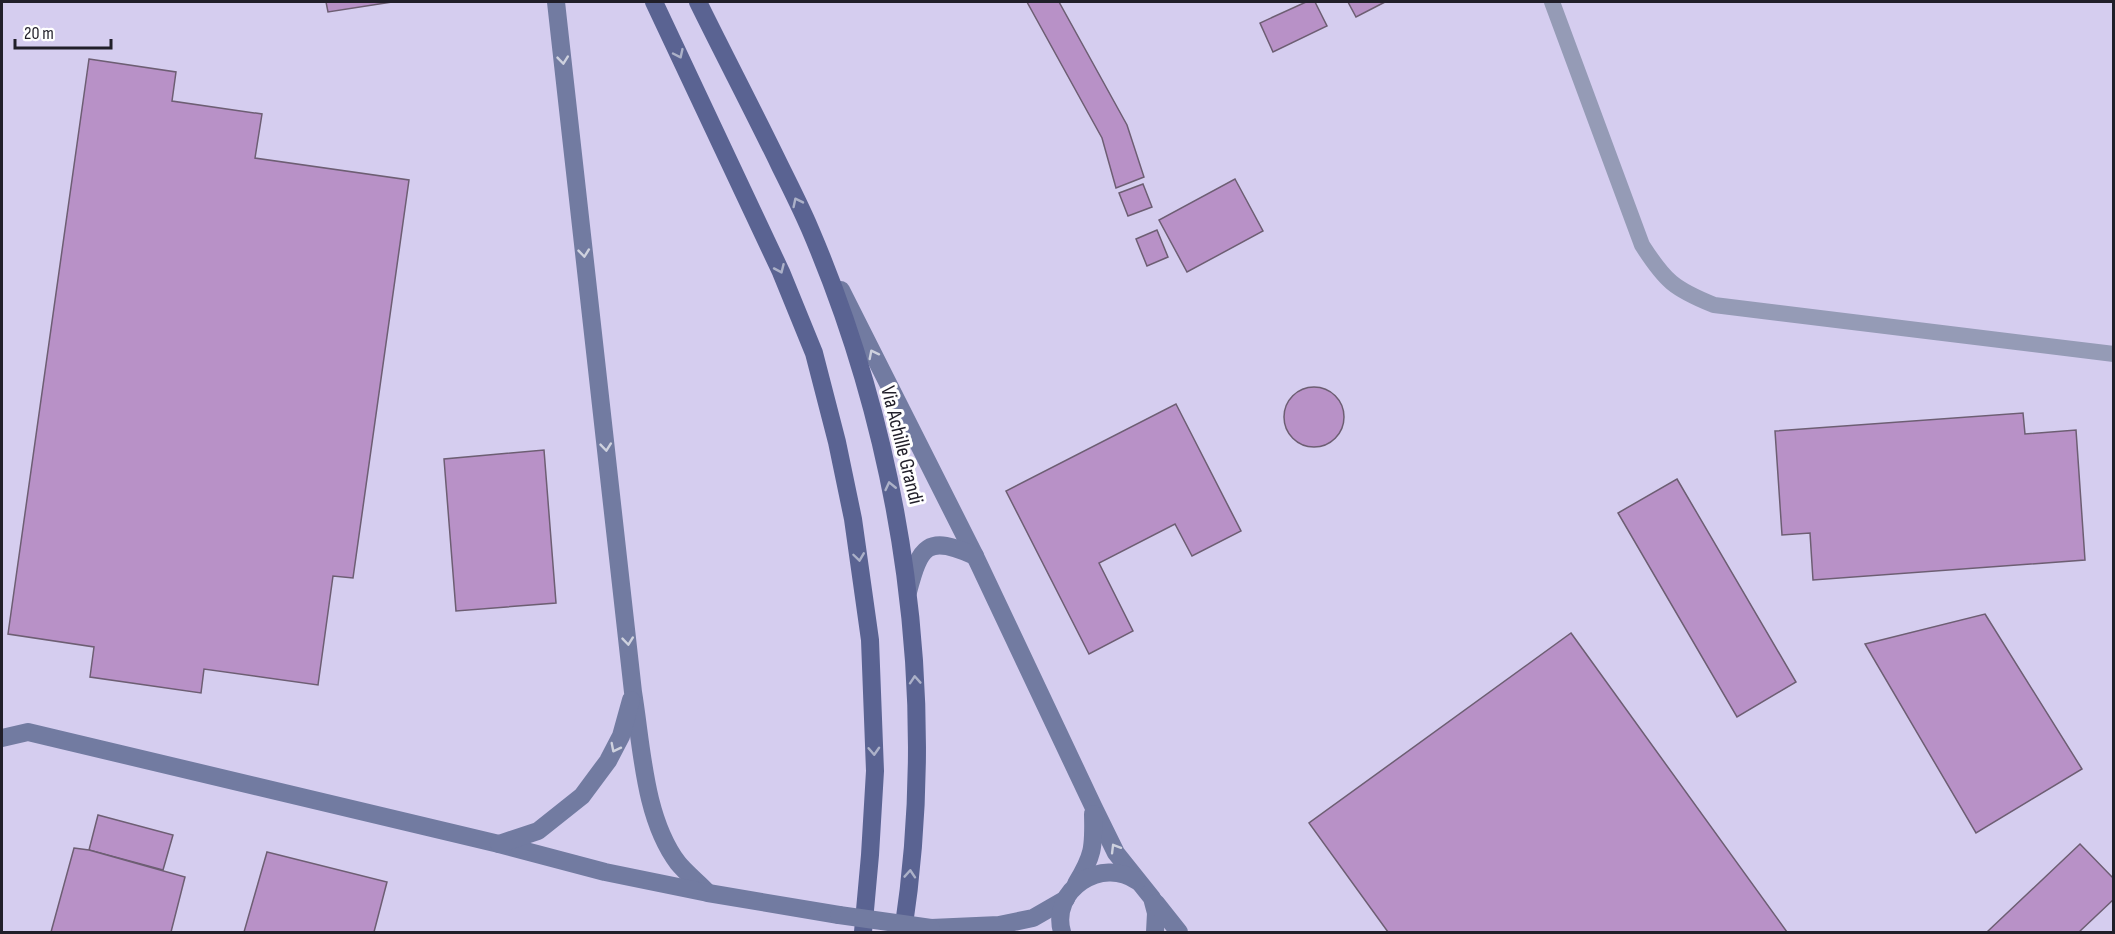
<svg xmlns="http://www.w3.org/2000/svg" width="2115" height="934" viewBox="0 0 2115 934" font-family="'Sofia Sans Condensed',sans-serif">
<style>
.built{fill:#d5cdef}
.building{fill:#b891c7;stroke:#6d5e73;stroke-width:1.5}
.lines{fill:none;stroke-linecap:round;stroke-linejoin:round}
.lane{stroke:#959bb6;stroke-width:16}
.secondary{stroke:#727ba1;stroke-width:18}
.primary{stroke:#5a6392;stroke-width:18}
.secondary-bridge{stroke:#727ba1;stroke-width:18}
.oneway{stroke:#acb1c8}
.oneway2{stroke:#ced1de}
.labels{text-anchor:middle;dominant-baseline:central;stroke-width:6;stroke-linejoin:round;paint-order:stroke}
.street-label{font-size:21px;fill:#211f29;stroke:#fff}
</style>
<rect width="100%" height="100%" fill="#e0daf5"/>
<!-- built -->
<rect class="built" x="2" y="2" width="2111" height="930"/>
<!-- building -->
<g class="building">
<polygon points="326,2 392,2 328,12"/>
<polygon points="1027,2 1059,2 1127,125 1144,177 1116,188 1102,138"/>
<polygon points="1306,2 1315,2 1327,26 1273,52 1260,23"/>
<polygon points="1348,2 1385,2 1356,17"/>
<polygon points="89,59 176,72 172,101 262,114 255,158 409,180 353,578 333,576 318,685 204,669 201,693 90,677 94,647 8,634"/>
<polygon points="1235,179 1263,231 1187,272 1159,220"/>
<polygon points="1143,184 1152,207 1128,216 1119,193"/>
<polygon points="1157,230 1168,257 1147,266 1136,239"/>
<circle cx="1314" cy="417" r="30"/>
<polygon points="1176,404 1241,531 1192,556 1175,524 1099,563 1133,631 1089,654 1006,491"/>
<polygon points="2023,413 2025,434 2076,430 2085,560 1813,580 1810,533 1782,535 1775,431"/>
<polygon points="544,450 556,603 456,611 444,459"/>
<polygon points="1677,479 1796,682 1737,717 1618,513"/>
<polygon points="1985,614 2082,769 1976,833 1865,644"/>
<polygon points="1571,633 1787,932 1388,932 1309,823"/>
<polygon points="98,815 173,835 163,870 89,850"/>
<polygon points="2080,844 2114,879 2114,899 2079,932 1987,932"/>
<polygon points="74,848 89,850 185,877 171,932 51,932"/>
<polygon points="267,852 387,882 374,932 244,932"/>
</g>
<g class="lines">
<!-- lane -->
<path class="lane" d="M1552 2 1642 245C1665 281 1674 289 1714 305L2114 354"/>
<!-- secondary -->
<g class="secondary">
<path d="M556 2 633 692C642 747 644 818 678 863 687 874 699 883 708 893"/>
<polyline points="841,290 975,556 1093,806 1116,853 1152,898 1156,913 1155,932"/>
<path d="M908 592C920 546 927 534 975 556"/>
<polyline points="2,738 28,732 499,844 605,872 708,893 839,915"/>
<polyline points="499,844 538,831 582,796 608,761 621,736 631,700"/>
<path d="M1076 884C1093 856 1094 848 1093 814"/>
<polyline points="1156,903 1179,932"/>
<polyline points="931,928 999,925 1033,918 1066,899"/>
<path d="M1062 932C1050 890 1102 856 1137 881"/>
</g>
<!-- primary -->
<g class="primary">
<polyline points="654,2 781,272 814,353 837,442 853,519 870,640 875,771 870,855 863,932"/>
<path d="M698 2C725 57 754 112 781 168 791 188 801 208 810 229 904 449 939 696 903 932"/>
</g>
<!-- secondary-bridge -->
<polyline class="secondary-bridge" points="839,915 931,928"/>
</g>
<!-- one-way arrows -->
<defs><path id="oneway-chevron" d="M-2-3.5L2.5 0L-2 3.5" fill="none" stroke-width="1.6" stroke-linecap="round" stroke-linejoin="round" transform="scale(1.5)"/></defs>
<g class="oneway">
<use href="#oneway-chevron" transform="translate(679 54) rotate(65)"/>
<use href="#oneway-chevron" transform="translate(797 202) rotate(-116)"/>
<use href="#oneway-chevron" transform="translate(780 269) rotate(66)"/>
<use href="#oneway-chevron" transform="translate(890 486) rotate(-103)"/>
<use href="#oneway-chevron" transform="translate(859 557) rotate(82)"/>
<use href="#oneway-chevron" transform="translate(915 680) rotate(-94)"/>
<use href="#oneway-chevron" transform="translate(874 751) rotate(87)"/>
<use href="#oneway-chevron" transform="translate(910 874) rotate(-86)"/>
</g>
<g class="oneway2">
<use href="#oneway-chevron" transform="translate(563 60) rotate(84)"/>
<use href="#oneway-chevron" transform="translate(584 253) rotate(84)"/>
<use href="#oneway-chevron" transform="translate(873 354) rotate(-117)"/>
<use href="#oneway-chevron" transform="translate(606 447) rotate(84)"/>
<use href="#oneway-chevron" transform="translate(628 641) rotate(84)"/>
<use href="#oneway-chevron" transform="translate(615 748) rotate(117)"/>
<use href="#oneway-chevron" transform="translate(1115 848) rotate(-121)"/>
</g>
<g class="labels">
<!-- street labels -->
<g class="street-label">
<text transform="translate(902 445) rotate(76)">Via Achille Grandi</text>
</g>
</g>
<!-- border -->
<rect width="2115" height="934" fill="none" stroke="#211f29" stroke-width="6"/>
<!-- scale -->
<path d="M15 39v9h96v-9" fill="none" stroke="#211f29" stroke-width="3"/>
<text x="24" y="39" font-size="18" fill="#211f29" stroke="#ffffff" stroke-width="4.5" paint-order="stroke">20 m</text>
</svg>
